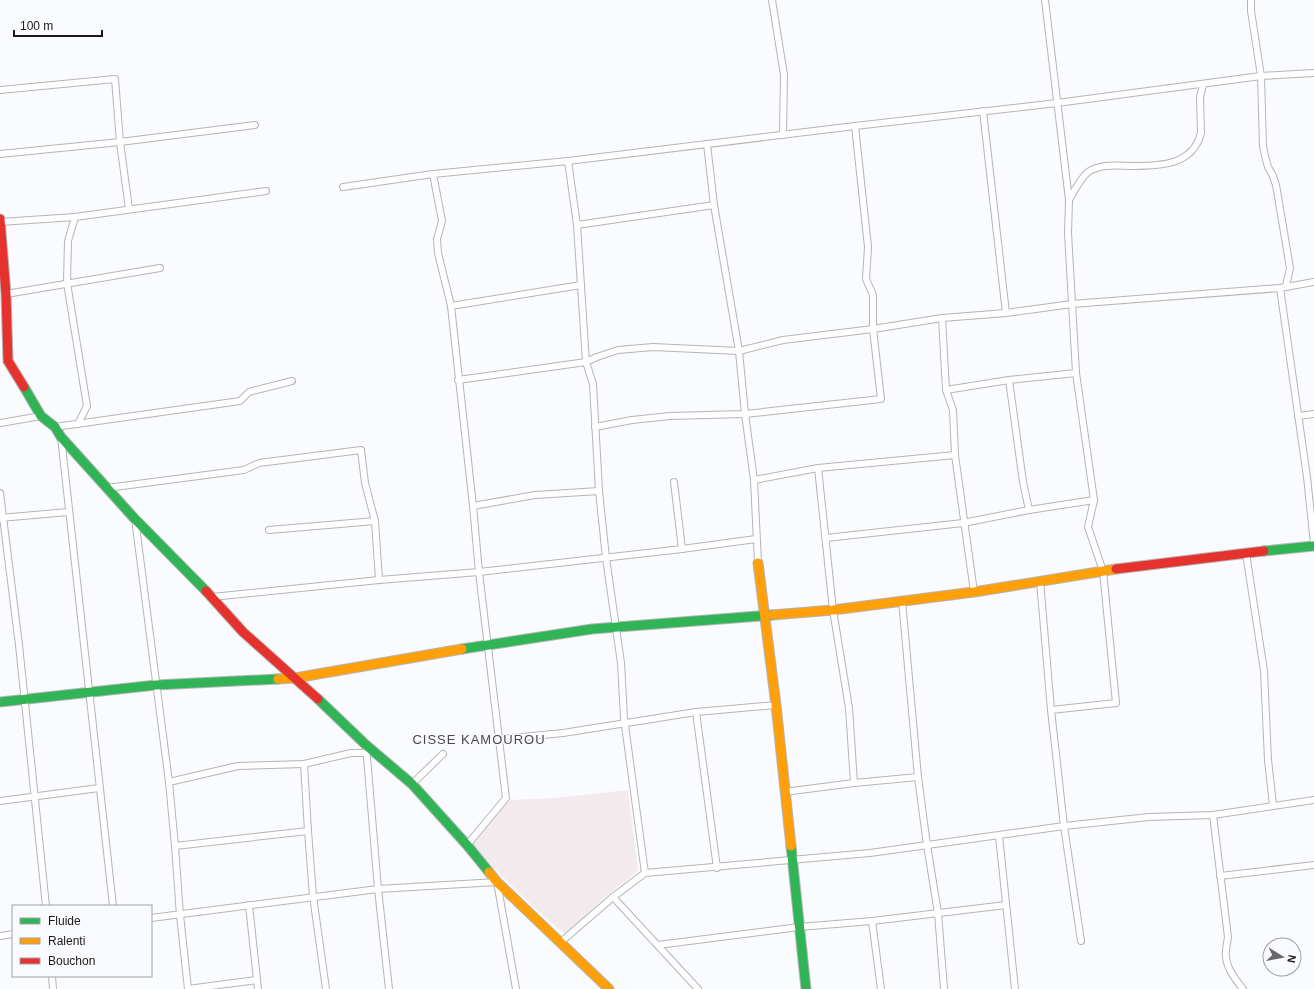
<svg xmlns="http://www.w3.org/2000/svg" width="1314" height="989" viewBox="0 0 1314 989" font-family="Arial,sans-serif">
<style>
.commercial{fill:#f2eaed}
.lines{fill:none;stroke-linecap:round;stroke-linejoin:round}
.street-casing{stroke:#b4b5b7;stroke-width:8}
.fast-casing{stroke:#b4b5b7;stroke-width:11}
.slow-casing{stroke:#b4b5b7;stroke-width:11}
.jam-casing{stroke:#b4b5b7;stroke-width:11}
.street{stroke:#fefeff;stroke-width:6}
.fast{stroke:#30b455;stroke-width:9}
.slow{stroke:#ff9f0a;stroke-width:9}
.jam{stroke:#e5322d;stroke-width:9}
.labels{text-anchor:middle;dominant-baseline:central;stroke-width:3;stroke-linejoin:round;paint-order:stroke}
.quarter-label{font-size:13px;letter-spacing:1px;fill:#49494e;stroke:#f9faff}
</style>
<rect width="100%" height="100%" fill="#fafbfe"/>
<!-- commercial -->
<polygon class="commercial" points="628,790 638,871 606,896 566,935 529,903 471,845 483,827 510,800 555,798"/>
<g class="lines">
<!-- street casing -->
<g class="street-casing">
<g id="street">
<polyline points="772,0 784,75 783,135"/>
<polyline points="1045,0 1069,200 1068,233 1076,373 1094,500 1088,527 1103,571 1116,703 1051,710"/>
<polyline points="1251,0 1251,11 1261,76 1263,146 1265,156 1268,167 1273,176 1276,185 1290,268 1286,286"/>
<polyline points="0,90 115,79 120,142 129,209"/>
<polyline points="983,111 1006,313"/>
<polyline points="707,144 714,205"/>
<polyline points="0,154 120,142 255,125"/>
<polyline points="568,161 577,225 714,205 739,351 745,414 754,480 758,563"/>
<polyline points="433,174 442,221 437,239 438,253 451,306 473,506 479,572 506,798 467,845"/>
<polyline points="343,187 433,174 568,161 855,126 1057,103 1261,76 1314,73"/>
<path d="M1069 200C1074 191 1080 179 1088 172 1101 163 1119 166 1133 166 1161 166 1193 165 1201 133L1200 97 1203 85"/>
<polyline points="0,222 75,217"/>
<polyline points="577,225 586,362 593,384 599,491"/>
<polyline points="1280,288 1307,477 1314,544"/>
<polyline points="6,294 160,268"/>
<polyline points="451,306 581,285"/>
<polyline points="942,318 946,390 953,410 955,455 974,592"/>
<polyline points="458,380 586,362 597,357 618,350 653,347 739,351 783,340 873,329 942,318 1006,313 1072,304 1280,288 1314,282"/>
<polyline points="1009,380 1023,482 1029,510"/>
<polyline points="946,390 1009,380 1076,373"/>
<polyline points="1298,416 1314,414"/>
<polyline points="0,423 41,416"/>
<polyline points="78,424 87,406 67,283 68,241 75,217 266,191"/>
<polyline points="55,427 240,401 249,392 292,381"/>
<polyline points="595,427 632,420 670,416 745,414 881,399 873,329 873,295 866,279 868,247 855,126"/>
<polyline points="61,437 113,906"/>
<polyline points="818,468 833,610 849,708 854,783"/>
<polyline points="754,480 818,468 955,455"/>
<polyline points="674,482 682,549"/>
<polyline points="107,488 244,470 259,463 361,450 365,483 375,521 379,580"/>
<polyline points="0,493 19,645 46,906"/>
<polyline points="473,506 535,495 599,491 606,558 621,663 624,718 645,873"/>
<polyline points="0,518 68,512"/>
<polyline points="135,519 169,782 175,846 180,915 188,989"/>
<polyline points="269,530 375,521"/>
<polyline points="826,538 963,523 1029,510 1094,500"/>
<polyline points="1246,553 1264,671 1268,760 1273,805"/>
<polyline points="1040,581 1051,710 1064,826 1081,941"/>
<polyline points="212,597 379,580 479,572 682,549 756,539"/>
<polyline points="902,601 918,777 927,845 938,913 944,989"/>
<polyline points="696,712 717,868"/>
<polyline points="499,739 563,733 696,712 776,705"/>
<polyline points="366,745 378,889 389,989"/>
<polyline points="304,764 308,831 313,896 326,989"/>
<polyline points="169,782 238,766 304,764 351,753 367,753"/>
<polyline points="412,784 443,754"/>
<polyline points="784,792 854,783 918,777"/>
<polyline points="0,801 99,788"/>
<path d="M1213 815 1228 937C1227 944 1225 950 1226 957 1227 969 1236 980 1243 989"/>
<polyline points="999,836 1015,989"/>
<polyline points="175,846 308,831"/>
<polyline points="1220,876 1314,865"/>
<polyline points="613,897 698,989"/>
<polyline points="249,905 258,989"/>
<polyline points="151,918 378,889 497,882 516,989"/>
<polyline points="872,921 881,989"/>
<polyline points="0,936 13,934"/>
<polyline points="561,942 613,897 645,873 870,853 1064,826 1149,817 1213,815 1314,800"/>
<polyline points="658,945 799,927 872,921 1006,905"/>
<polyline points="52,976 53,989"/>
<polyline points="188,989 257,980"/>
</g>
</g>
<!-- fast casing -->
<g class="fast-casing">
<g id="fast">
<polyline points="24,387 41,416 55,427 61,437 134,518 206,591"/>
<polyline points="1264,551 1314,546"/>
<polyline points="462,649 592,629 772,615"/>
<polyline points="318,699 366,745 412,784 467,845 489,872"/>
<polyline points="0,702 156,685 278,679"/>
<polyline points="791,846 806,989"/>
</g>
</g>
<!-- slow casing -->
<g class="slow-casing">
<g id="slow">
<polyline points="758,563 776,705 791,846"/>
<polyline points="772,615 833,610 974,592 1116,569"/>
<polyline points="278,679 295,678 462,649"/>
<polyline points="489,872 497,882 609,989"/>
</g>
</g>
<!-- jam casing -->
<g class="jam-casing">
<g id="jam">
<polyline points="0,219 6,294 8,361 24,387"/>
<polyline points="1116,569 1264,551"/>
<polyline points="206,591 243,632 318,699"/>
</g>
</g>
<!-- street -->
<use href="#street" class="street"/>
<!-- fast -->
<use href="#fast" class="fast"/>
<!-- slow -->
<use href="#slow" class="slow"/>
<!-- jam -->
<use href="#jam" class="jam"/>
</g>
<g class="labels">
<!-- quarter labels -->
<g class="quarter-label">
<text x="479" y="739">CISSE KAMOUROU</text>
</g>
</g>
<!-- legend -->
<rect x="12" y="905" width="140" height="72" fill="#f9faff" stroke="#a0a1a5"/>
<rect x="20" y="918" width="20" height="6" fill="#30b455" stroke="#a0a1a5"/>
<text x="48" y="925" font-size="12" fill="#1b1b1d">Fluide</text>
<rect x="20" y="938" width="20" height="6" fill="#ff9f0a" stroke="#a0a1a5"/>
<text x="48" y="945" font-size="12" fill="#1b1b1d">Ralenti</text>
<rect x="20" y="958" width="20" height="6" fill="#e5322d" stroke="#a0a1a5"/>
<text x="48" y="965" font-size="12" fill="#1b1b1d">Bouchon</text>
<!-- north arrow -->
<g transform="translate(1282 957) rotate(101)"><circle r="19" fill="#f9faff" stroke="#a0a1a5"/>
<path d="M0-3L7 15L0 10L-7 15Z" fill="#69696c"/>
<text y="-6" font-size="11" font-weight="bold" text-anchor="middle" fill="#1b1b1d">N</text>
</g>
<!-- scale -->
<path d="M14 30v6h88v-6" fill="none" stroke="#1b1b1d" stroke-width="2"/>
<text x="20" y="30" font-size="12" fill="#1b1b1d" stroke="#f9faff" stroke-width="3" paint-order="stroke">100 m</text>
</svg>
